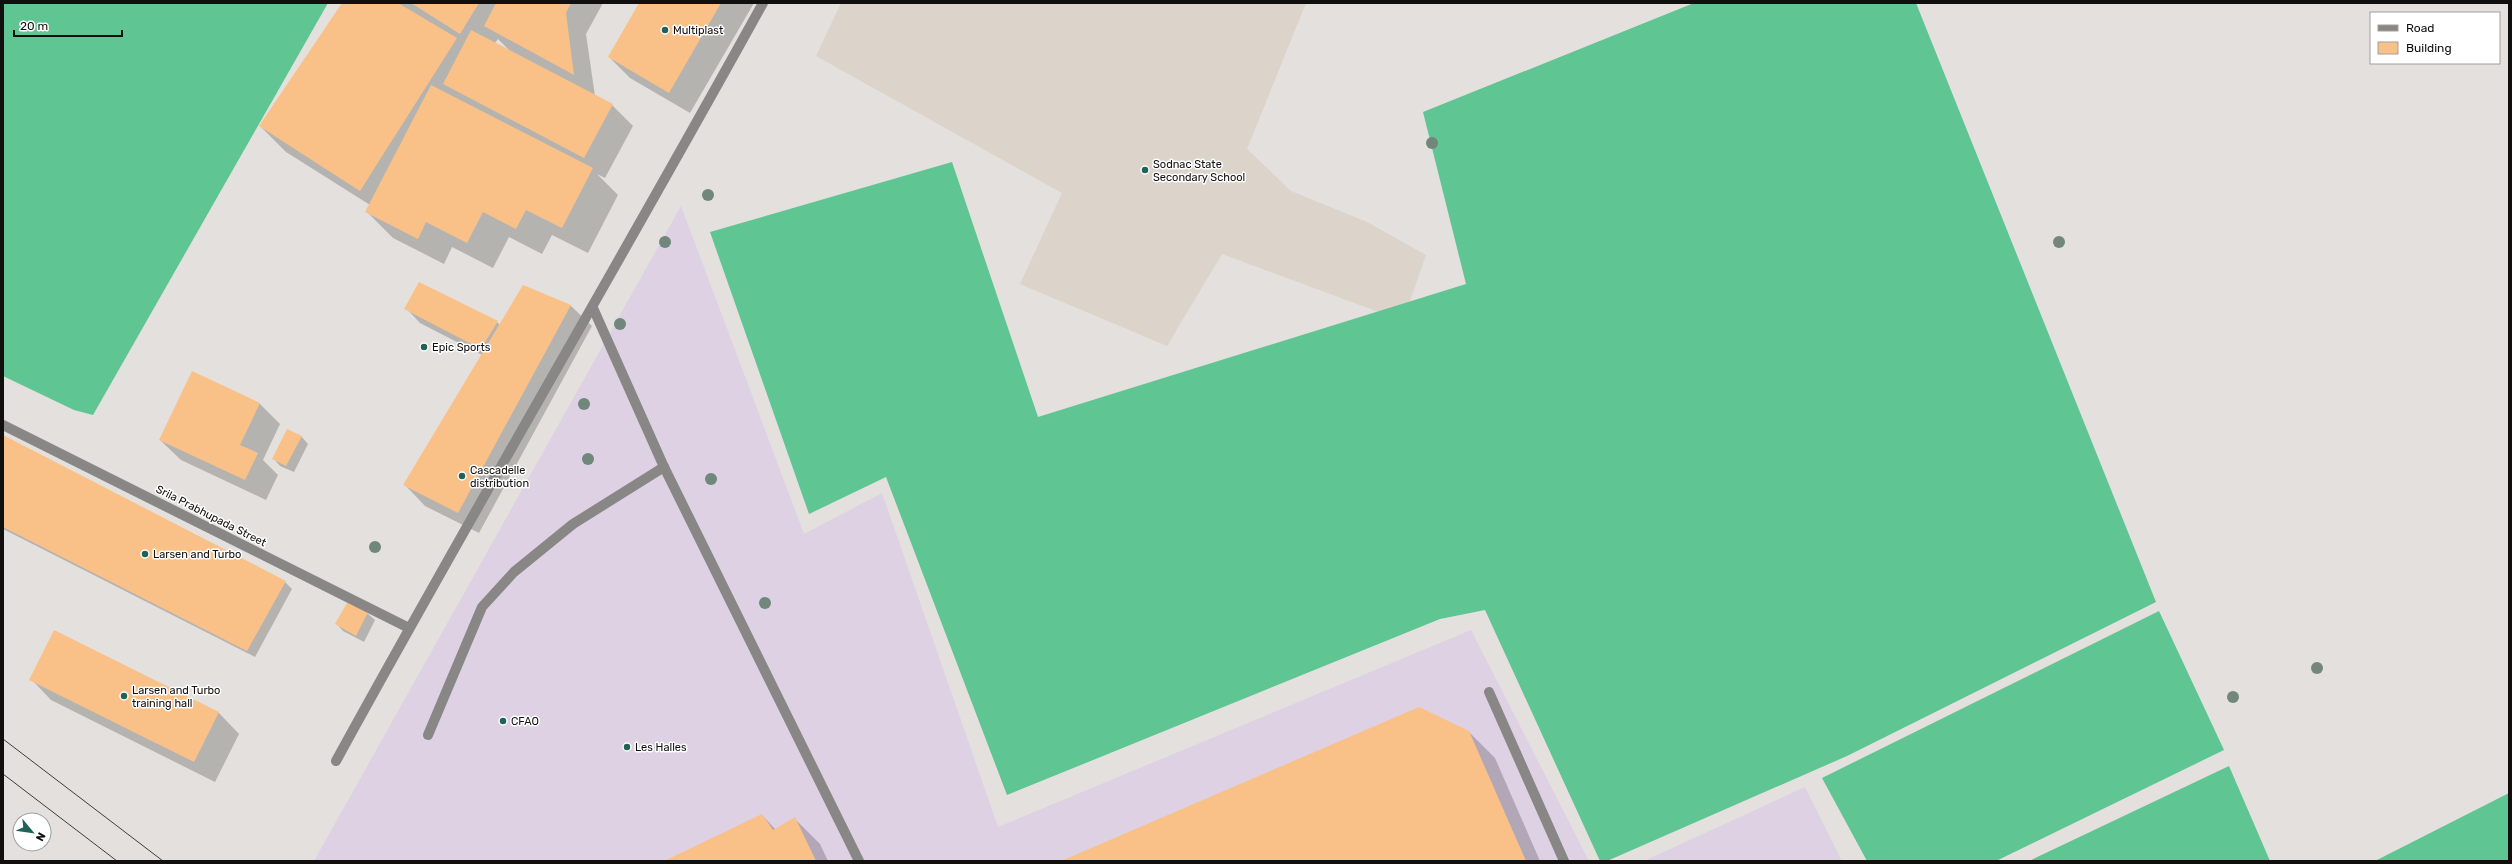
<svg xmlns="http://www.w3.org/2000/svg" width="2512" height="864" viewBox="0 0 2512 864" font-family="Rubik,sans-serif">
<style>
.commercial{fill:#ded1e4}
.built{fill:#dcd3cb}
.forest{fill:#5fc592}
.shadow{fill:#0003;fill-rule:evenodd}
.building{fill:#f9c188}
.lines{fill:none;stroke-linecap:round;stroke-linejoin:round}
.minor{stroke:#888785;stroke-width:10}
.tram{stroke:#3e3d3b;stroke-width:1}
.tree{fill:#71877b}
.poi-dot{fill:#1e6355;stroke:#fff;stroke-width:1.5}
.labels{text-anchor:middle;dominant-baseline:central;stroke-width:3;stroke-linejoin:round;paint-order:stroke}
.poi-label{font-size:11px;fill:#100f0e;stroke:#fff;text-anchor:start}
.street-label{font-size:11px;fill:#100f0e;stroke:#fff}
</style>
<rect width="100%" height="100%" fill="#e3e0dd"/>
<!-- commercial -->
<g class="commercial">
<polygon points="681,206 804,534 882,493 998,827 1471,630 1589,861 314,861"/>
<polygon points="1805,787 1842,861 1644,861"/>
</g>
<!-- built -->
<polygon class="built" points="841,3 1306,3 1247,149 1291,191 1367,222 1426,255 1403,321 1222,254 1167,346 1020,284 1062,193 816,56"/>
<!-- forest -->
<g class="forest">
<polygon points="3,3 328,3 93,415 74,410 3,376"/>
<polygon points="1694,3 1916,3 2156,602 1847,756 1607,861 1600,861 1485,610 1440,619 1007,795 886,477 809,514 710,232 952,162 1038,417 1466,284 1423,112"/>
<polygon points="2159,611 2224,750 1996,861 1867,861 1822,778"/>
<polygon points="2229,766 2270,861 2029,861"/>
<polygon points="2509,793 2509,861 2375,861"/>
</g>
<!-- shadow -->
<g class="shadow">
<path d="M344 3H603L586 34 595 96 612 105 633 126 605 178 597 174 618 195 588 253 552 235 542 254 509 237 493 268 452 247 444 264 393 238 367 212 370 205 286 152 260 126ZM498 39 509 50 495 43Z"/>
<polygon points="641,3 754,3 690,113 630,78 609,57"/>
<polygon points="524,286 571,306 592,326 479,533 425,506 405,485 482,355 420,323 406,308 497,322 500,325"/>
<polygon points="259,403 280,424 263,460 278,475 266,500 181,460 160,440"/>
<polygon points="3,436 285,582 292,589 255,657 3,529"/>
<polygon points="301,436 308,444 294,472 280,466 273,458"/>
<polygon points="367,613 375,620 364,642 343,631 336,623"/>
<polygon points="55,631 219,713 239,734 215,782 51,700 31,679"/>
<polygon points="1469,732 1495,758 1540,861 1063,861"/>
<polygon points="762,815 776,830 794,818 820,844 828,861 666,861"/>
</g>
<!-- building -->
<g class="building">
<polygon points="342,3 398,3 457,38 360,191 259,126"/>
<polygon points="411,3 479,3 460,34"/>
<polygon points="496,3 571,3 566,13 574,75 484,26"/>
<polygon points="639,3 721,3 669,93 608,57"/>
<polygon points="471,30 613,104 584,158 443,84"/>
<polygon points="431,85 593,168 562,228 526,210 516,229 483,212 467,243 426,222 418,239 365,212"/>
<polygon points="419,282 498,321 481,349 404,309"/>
<polygon points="523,285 571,305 458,513 403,485"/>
<polygon points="192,371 260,403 240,445 258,453 245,480 159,440"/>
<polygon points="287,429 302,436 286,466 272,459"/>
<polygon points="3,435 286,581 247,651 3,527"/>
<polygon points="348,601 368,612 356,636 335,624"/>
<polygon points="54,630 219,712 194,762 29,680"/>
<polygon points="1419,707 1469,731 1526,861 1061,861"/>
<polygon points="762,814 773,830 795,817 816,861 664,861"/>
</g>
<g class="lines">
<!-- minor -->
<g class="minor">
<polyline points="593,308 664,467 859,861"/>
<polyline points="3,425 409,628"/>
<polyline points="1489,692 1564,861"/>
<polyline points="428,735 482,607 514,572 573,524 664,467"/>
<path d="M336 761C475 507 623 257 763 3"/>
</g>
<!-- tram -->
<g class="tram">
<polyline points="3,739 163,861"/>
<polyline points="3,774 117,861"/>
</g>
</g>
<!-- trees -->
<g class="tree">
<circle cx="1432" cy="143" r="6"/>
<circle cx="708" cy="195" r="6"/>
<circle cx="665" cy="242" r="6"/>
<circle cx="2059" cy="242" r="6"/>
<circle cx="620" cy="324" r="6"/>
<circle cx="584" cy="404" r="6"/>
<circle cx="588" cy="459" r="6"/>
<circle cx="711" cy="479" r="6"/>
<circle cx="375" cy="547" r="6"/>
<circle cx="765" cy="603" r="6"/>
<circle cx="2317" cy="668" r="6"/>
<circle cx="2233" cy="697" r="6"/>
</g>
<!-- markers -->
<g class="poi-dot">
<circle cx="665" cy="30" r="4"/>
<circle cx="1145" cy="170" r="4"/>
<circle cx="424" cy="347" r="4"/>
<circle cx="462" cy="476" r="4"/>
<circle cx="145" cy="554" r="4"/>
<circle cx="124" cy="696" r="4"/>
<circle cx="503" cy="721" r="4"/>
<circle cx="627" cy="747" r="4"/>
</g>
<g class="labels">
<!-- poi labels -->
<g class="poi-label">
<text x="673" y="30">Multiplast</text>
<text x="1153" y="164">Sodnac State<tspan x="1153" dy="13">Secondary School</tspan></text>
<text x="432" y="347">Epic Sports</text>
<text x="470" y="470">Cascadelle<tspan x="470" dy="13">distribution</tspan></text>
<text x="153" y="554">Larsen and Turbo</text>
<text x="132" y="690">Larsen and Turbo<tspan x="132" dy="13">training hall</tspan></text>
<text x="511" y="721">CFAO</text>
<text x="635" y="747">Les Halles</text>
</g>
<!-- street labels -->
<g class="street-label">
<text transform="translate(211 516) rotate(27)">Srila Prabhupada Street</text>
</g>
</g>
<!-- border -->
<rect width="2512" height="864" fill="none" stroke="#100f0e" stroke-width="8"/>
<!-- legend -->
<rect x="2370" y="12" width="130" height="52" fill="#ffffff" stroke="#9f9f9f"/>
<rect x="2378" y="25" width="20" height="6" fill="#888785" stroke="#9f9f9f"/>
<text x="2406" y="32" font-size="12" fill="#100f0e">Road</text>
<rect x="2378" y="42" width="20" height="12" fill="#f9c188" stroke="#9f9f9f"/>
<text x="2406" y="52" font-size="12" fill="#100f0e">Building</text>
<!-- north arrow -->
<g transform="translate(32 832) rotate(119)"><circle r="19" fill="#ffffff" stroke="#9f9f9f"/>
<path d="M0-3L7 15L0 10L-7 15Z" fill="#1e6355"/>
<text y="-6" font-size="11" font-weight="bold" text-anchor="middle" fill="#100f0e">N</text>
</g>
<!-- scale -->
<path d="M14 30v6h108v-6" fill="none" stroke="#100f0e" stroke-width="2"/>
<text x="20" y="30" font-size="12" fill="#100f0e" stroke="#ffffff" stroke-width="3" paint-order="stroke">20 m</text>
</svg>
